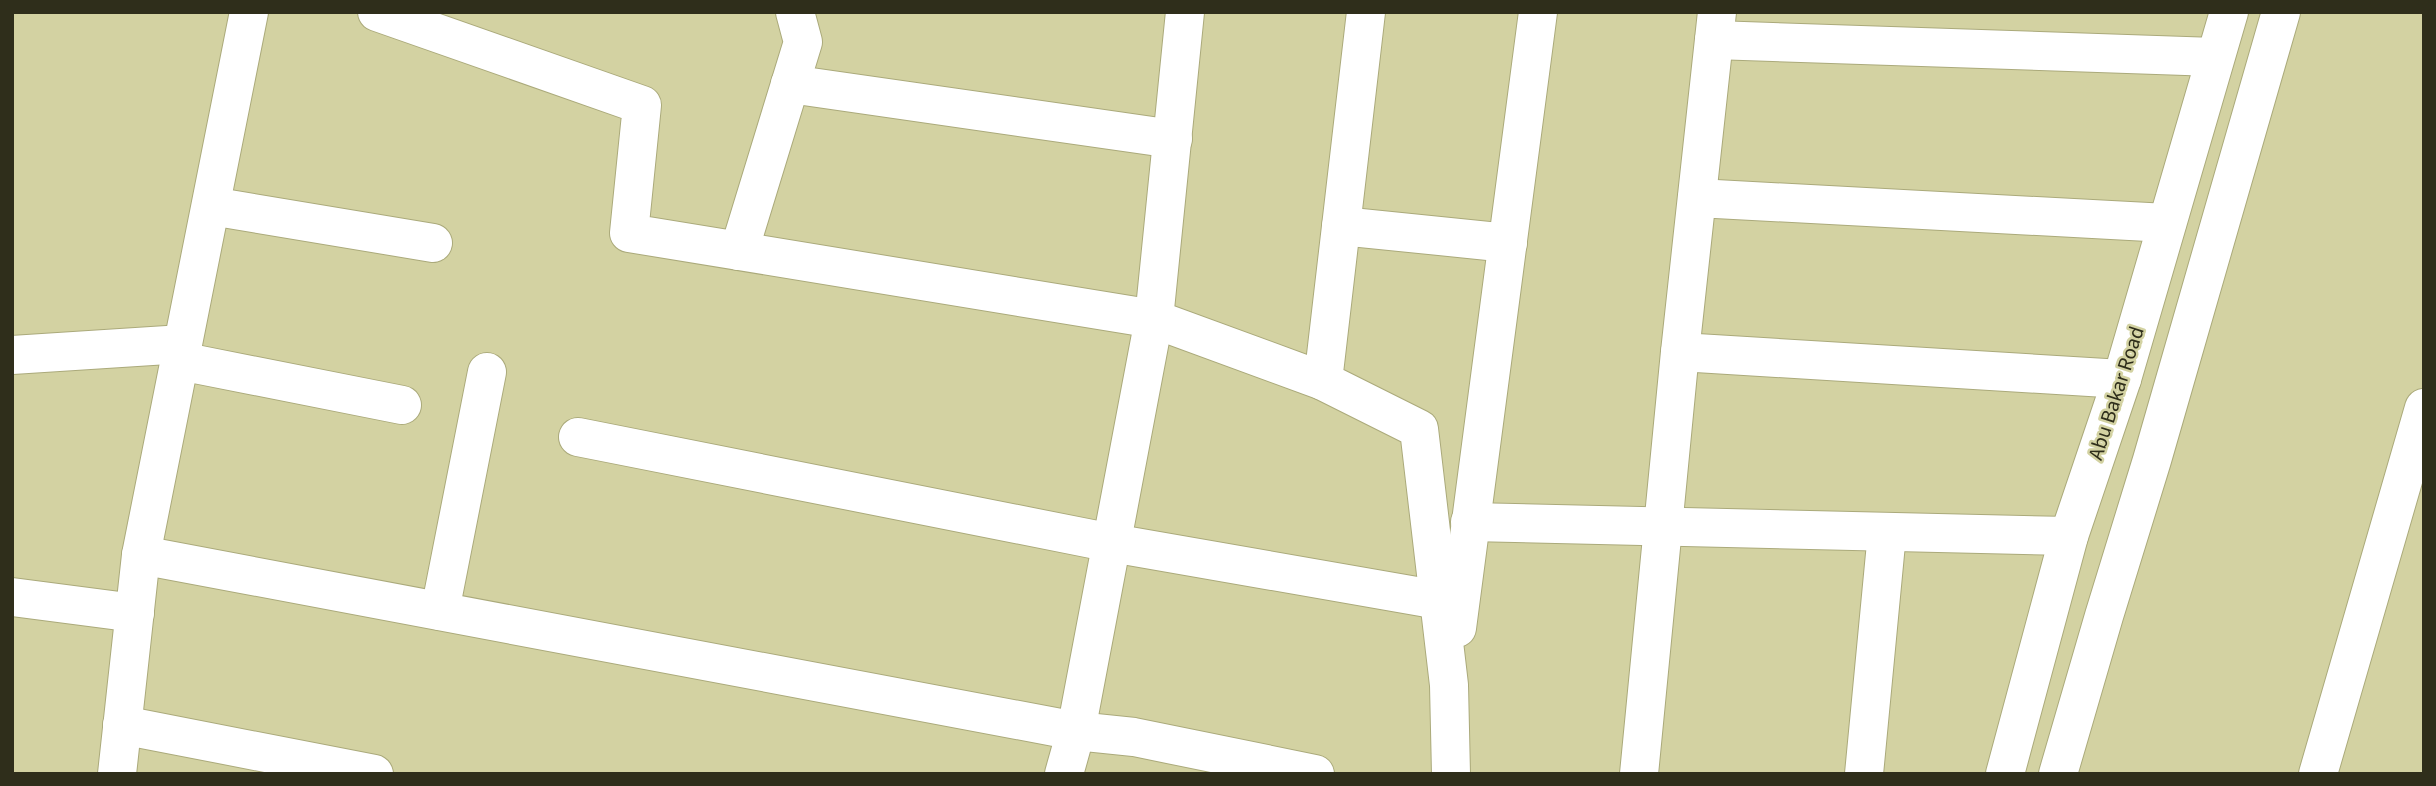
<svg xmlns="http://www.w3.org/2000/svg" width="2436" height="786" viewBox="0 0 2436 786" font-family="'Source Sans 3',sans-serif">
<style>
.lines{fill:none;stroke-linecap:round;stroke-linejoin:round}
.minor-casing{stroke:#abaa7b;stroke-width:40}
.secondary-casing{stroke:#abaa7b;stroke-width:40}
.minor{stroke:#fff;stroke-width:38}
.secondary{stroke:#fff;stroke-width:38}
.labels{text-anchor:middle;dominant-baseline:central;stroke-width:5;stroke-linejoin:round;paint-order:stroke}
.street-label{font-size:21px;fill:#2f2e1b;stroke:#d3d2a2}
</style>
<rect width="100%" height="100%" fill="#d3d2a2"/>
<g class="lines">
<!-- minor casing -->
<g class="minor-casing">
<g id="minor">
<polyline points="377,12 642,105 629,233 1154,319 1323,381"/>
<polyline points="1366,12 1323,381 1419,429 1449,685 1451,774"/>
<polyline points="1714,40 2215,57"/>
<polyline points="790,84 1173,139"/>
<polyline points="1697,198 2167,223"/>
<polyline points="211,206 433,243"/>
<polyline points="1341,226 1508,243"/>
<polyline points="739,251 803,42 795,12"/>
<polyline points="1680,352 2122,379"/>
<polyline points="12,355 183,344"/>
<polyline points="180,361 402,405"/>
<polyline points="578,437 1112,543 1439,600"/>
<polyline points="1470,522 2069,536"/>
<polyline points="141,555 1076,731 1134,737 1315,774"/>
<polyline points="12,597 135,613"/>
<polyline points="440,611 487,372"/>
<polyline points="1457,628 1538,12"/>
<polyline points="122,725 374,774"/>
<polyline points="117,774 141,555 249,12"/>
<polyline points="1064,774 1076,731 1154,319 1185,12"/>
<polyline points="1639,774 1680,352 1717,12"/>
<polyline points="1864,774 1887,533"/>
<polyline points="2318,774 2424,408"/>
</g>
</g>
<!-- secondary casing -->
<g class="secondary-casing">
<g id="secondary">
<polyline points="2005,774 2069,536 2122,379 2229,12"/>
<polyline points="2058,774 2104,616 2152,460 2281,12"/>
</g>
</g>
<!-- minor -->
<use href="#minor" class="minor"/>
<!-- secondary -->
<use href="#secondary" class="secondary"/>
</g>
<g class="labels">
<!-- street labels -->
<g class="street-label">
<text transform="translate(2116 393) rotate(-72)">Abu Bakar Road</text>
</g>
</g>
<!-- border -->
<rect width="2436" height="786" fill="none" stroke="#2f2e1b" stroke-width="28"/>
</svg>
